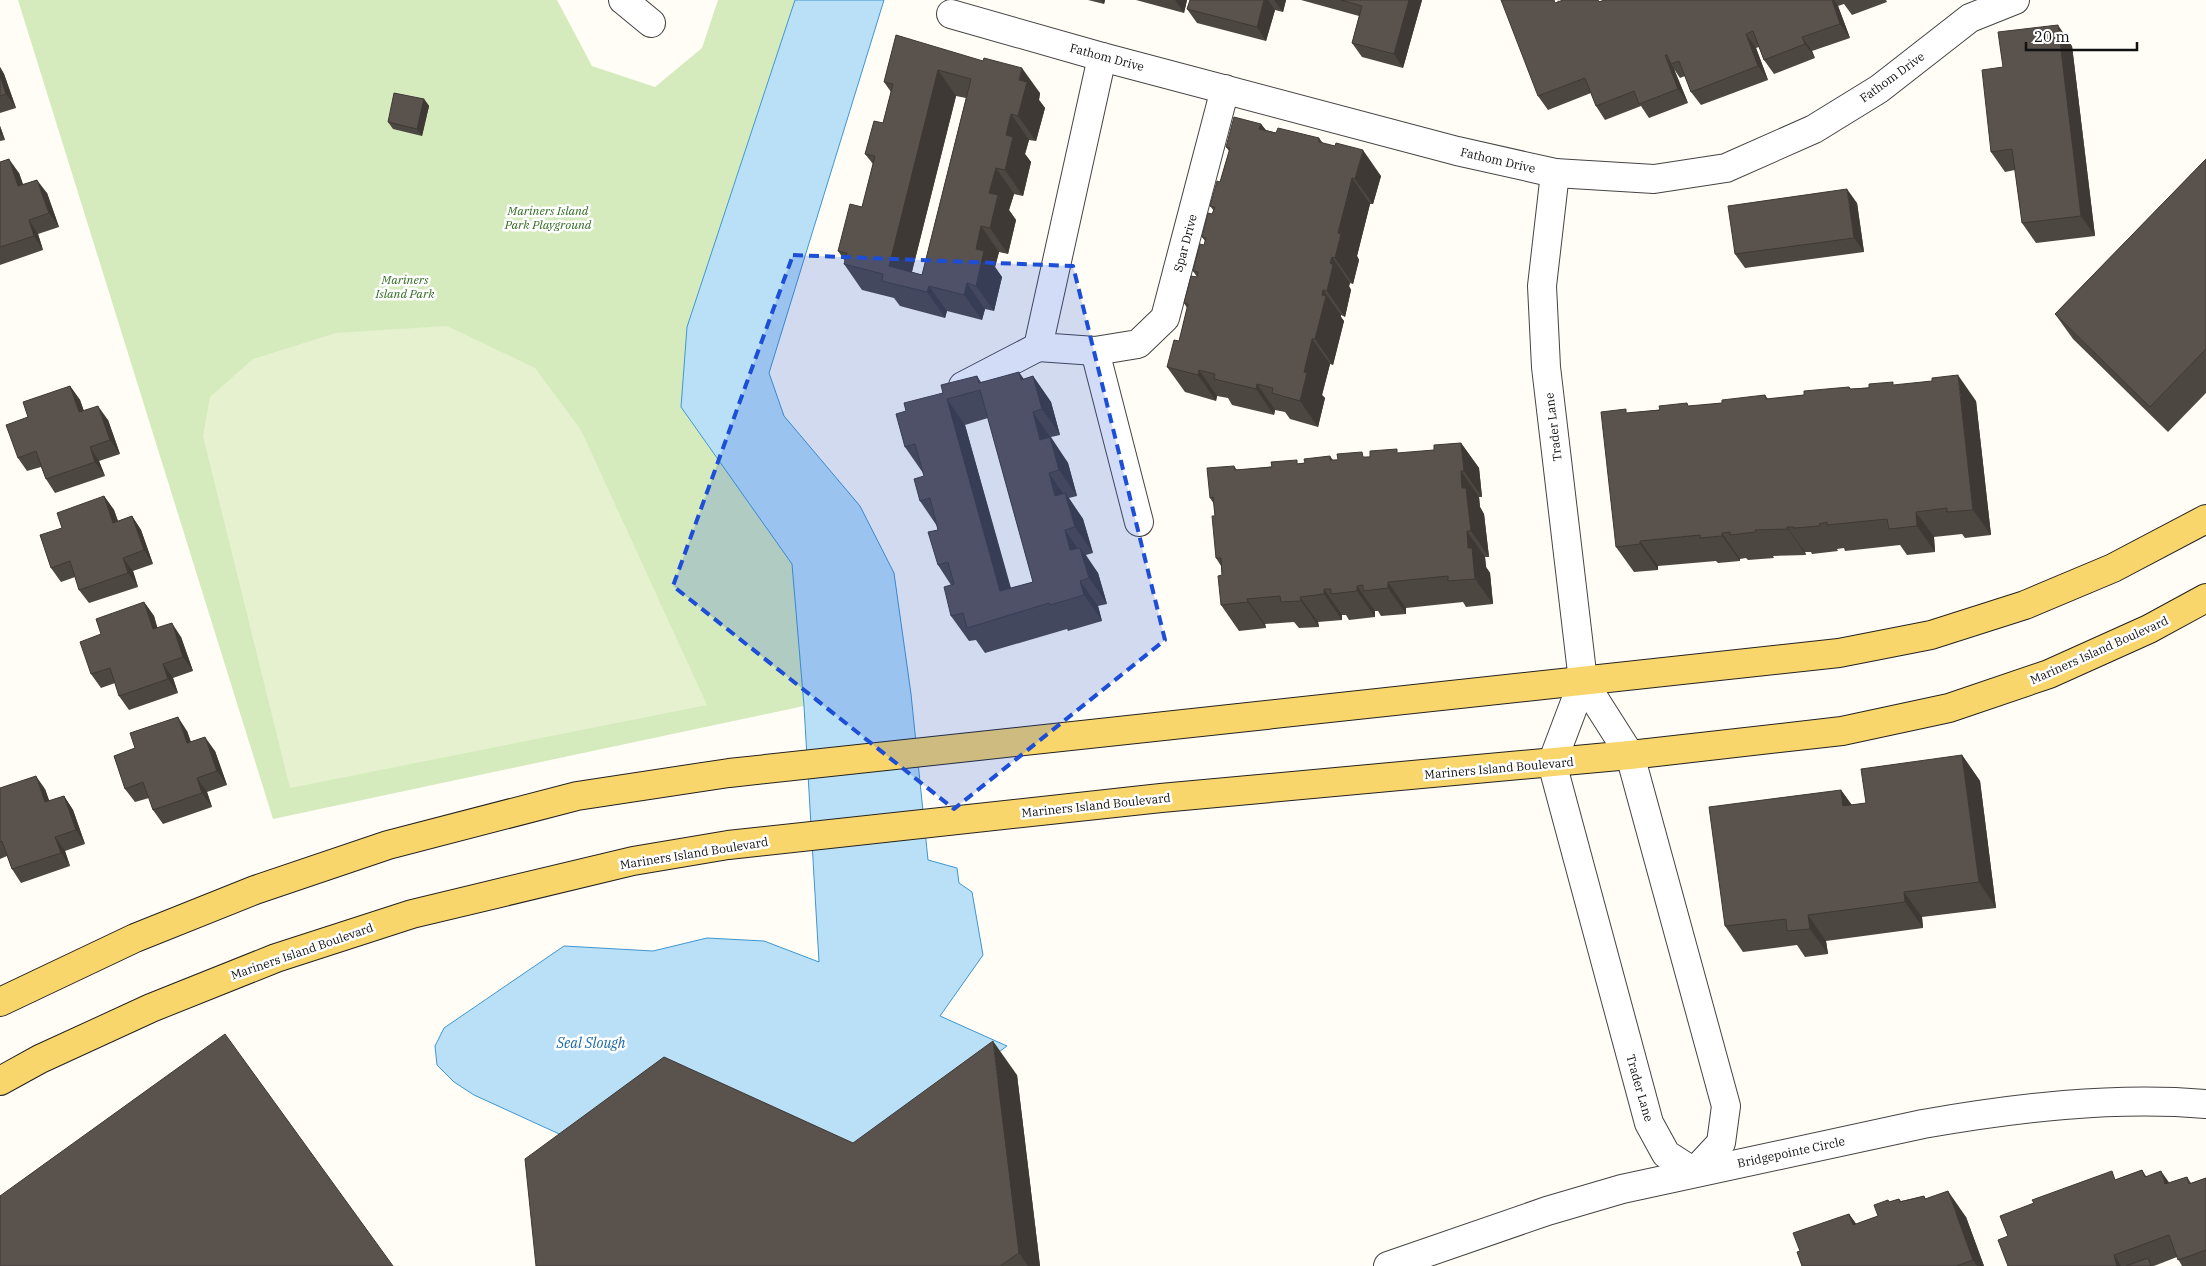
<svg xmlns="http://www.w3.org/2000/svg" width="2206" height="1266" viewBox="0 0 2206 1266" font-family="'IBM Plex Serif',serif">
<style>
.green{fill:#d5ebbd}
.pitch{fill:#e6f2cf}
.water{fill:#b9e0f7;stroke:#3f96cf}
.lines{fill:none;stroke-linecap:round;stroke-linejoin:round}
.minor-casing{stroke:#444;stroke-width:30}
.major-casing{stroke:#222;stroke-width:30}
.minor{stroke:#fff;stroke-width:28}
.major{stroke:#f9d66b;stroke-width:28}
.wall{fill:#4d4742;fill-rule:evenodd}
.shaded-wall{fill:#3f3936}
.building{fill:#5a524d;stroke:#3f3936;fill-rule:evenodd}
.marked{fill:#1d4ed8;fill-opacity:0.2;stroke:#1d4ed8;stroke-width:4;stroke-dasharray:10 6;stroke-linejoin:round}
.labels{text-anchor:middle;dominant-baseline:central;stroke-width:5;stroke-linejoin:round;paint-order:stroke}
.street-label{font-size:12px;fill:#111;stroke:#fff}
.park-label{font-size:12px;font-style:italic;fill:#2f6b1f;stroke:#fff}
.water-label{font-size:14px;font-style:italic;fill:#1768a6;stroke:#fff}
</style>
<rect width="100%" height="100%" fill="#fffdf5"/>
<!-- green -->
<polygon class="green" points="18,0 557,0 592,66 655,87 702,48 718,0 795,0 687,327 681,407 792,564 804,706 273,819"/>
<!-- pitch -->
<polygon class="pitch" points="447,326 535,368 581,430 707,705 290,788 203,436 210,397 253,359 336,333"/>
<!-- water -->
<polygon class="water" points="795,0 884,0 769,373 784,416 860,506 894,573 911,694 928,860 957,868 959,883 972,892 983,955 940,1016 1007,1046 850,1161 603,1154 474,1095 454,1082 437,1065 435,1046 444,1028 564,946 653,951 707,938 764,941 819,962 804,706 792,564 681,407 687,327"/>
<g class="lines">
<!-- minor casing -->
<g class="minor-casing">
<g id="minor">
<polyline points="623,0 651,23"/>
<polyline points="951,14 1102,57 1457,151 1555,173 1654,179 1726,168 1814,129 1879,89 1970,18 2015,0"/>
<polyline points="1102,57 1038,347 1095,351 1138,344 1165,318 1225,89"/>
<polyline points="1555,173 1542,286 1546,367 1583,681 1552,763 1649,1123 1666,1154 1694,1172"/>
<polyline points="1095,351 1139,522"/>
<polyline points="963,386 1038,347"/>
<polyline points="1583,681 1630,755 1726,1106 1721,1143 1694,1172"/>
<path d="M1388 1266 1547 1211 1622 1189 1923 1124C2015 1108 2113 1096 2206 1104"/>
</g>
</g>
<!-- major casing -->
<g class="major-casing">
<g id="major">
<polyline points="0,1002 135,938 255,890 388,845 577,796 729,773 1839,653 1931,635 2025,605 2113,568 2206,519"/>
<polyline points="0,1081 40,1059 151,1008 276,958 412,914 633,861 728,845 1161,798 1630,755 1842,731 1949,708 2049,674 2149,629 2206,598"/>
</g>
</g>
<!-- minor -->
<use href="#minor" class="minor"/>
<!-- major -->
<use href="#major" class="major"/>
</g>
<!-- wall -->
<g class="wall">
<polygon points="1088,0 1105,0 1104,4"/>
<polygon points="1136,0 1187,0 1184,13"/>
<polygon points="1190,0 1286,0 1283,12 1275,10 1266,41 1197,23 1187,9"/>
<polygon points="1301,0 1422,0 1403,68 1362,57 1352,43 1359,16"/>
<polygon points="1558,0 1559,2 1603,1 1604,0 1886,0 1887,2 1852,15 1844,4 1838,6 1850,38 1812,51 1815,58 1774,74 1764,60 1759,47 1756,48 1768,80 1701,105 1691,92 1685,76 1680,78 1674,69 1688,103 1649,118 1641,106 1605,120 1596,106 1591,93 1548,110 1538,96"/>
<path d="M896 35 1040 93 1039 100 1045 108 1036 141 1029 140 1025 154 1031 162 1023 196 1014 194 1009 210 1016 220 1008 254 999 252 995 267 1002 277 994 311 985 309 982 320 947 311 945 318 900 306 894 298 862 290 844 264 845 261 838 251 862 207 873 164 865 154 883 123 891 92 884 82ZM956 96 966 98 922 275 912 272Z"/>
<polygon points="2072,46 2095,236 2036,243 2022,223 2015,170 2005,172 1991,152 2003,67"/>
<polygon points="0,67 4,74 16,108 0,113"/>
<polygon points="424,99 429,106 422,136 393,129 388,122"/>
<polygon points="1261,124 1266,130 1276,133 1319,138 1323,143 1381,176 1373,204 1370,204 1357,256 1359,260 1353,284 1350,283 1349,286 1351,290 1345,317 1341,315 1341,317 1344,321 1333,365 1330,364 1322,395 1325,398 1318,427 1290,419 1285,412 1275,410 1274,415 1232,405 1228,398 1217,396 1216,401 1185,392 1167,367 1179,341 1187,308 1184,303 1197,277 1193,271 1204,245 1205,241 1202,237 1214,211 1210,206 1220,182 1229,151 1226,147"/>
<polygon points="0,126 5,140 0,141"/>
<polygon points="2206,159 2206,393 2168,432 2073,339 2055,314"/>
<polygon points="0,162 19,173 23,184 47,193 59,227 38,234 43,250 0,265"/>
<polygon points="1857,203 1864,252 1745,268 1735,254"/>
<path d="M977 376 981 382 1024 379 1033 376 1051 402 1060 435 1051 437 1068 463 1077 496 1069 498 1083 519 1093 553 1086 555 1098 573 1107 604 1098 606 1102 621 1068 631 1067 629 985 653 976 640 969 641 951 616V585L938 565V530L937 526 920 501 924 476 923 473 905 447 906 411ZM988 418 1033 582 1011 588 965 425Z"/>
<polygon points="1894,385 1976,401 1991,535 1965,538 1962,534 1934,537 1935,552 1907,555 1900,545 1845,551 1844,548 1837,549 1838,551 1812,554 1811,552 1805,552 1806,555 1773,556 1774,558 1748,560 1746,558 1740,559 1740,561 1718,563 1716,561 1658,566 1658,570 1634,572 1616,547 1628,413 1722,403 1765,395 1768,399 1804,395 1849,387 1851,389"/>
<polygon points="70,386 80,400 84,411 108,420 120,454 99,461 105,476 55,493 46,479 41,467 27,471 18,458 28,417"/>
<polygon points="1461,443 1479,468 1482,497 1479,497 1480,507 1484,514 1489,557 1485,557 1486,567 1490,573 1493,604 1466,607 1463,602 1406,608 1406,614 1381,616 1378,611 1375,611 1375,617 1349,620 1346,615 1342,615 1342,620 1318,622 1319,627 1299,628 1294,622 1265,624 1266,628 1239,631 1221,605 1222,575 1221,566 1216,558 1215,516 1214,504 1210,498 1234,466 1237,470 1305,463 1330,456 1333,460 1366,457 1434,450"/>
<polygon points="104,496 114,510 118,521 132,516 141,530 153,564 133,571 138,587 89,603 79,590 75,577 61,582 51,568 62,528"/>
<polygon points="144,602 154,616 157,628 181,637 193,671 173,678 178,693 129,710 119,696 115,683 101,688 91,674 101,634"/>
<polygon points="187,731 191,742 215,751 227,785 207,792 212,807 163,824 153,810 149,798 135,802 125,789"/>
<polygon points="1962,755 1980,781 1996,908 1922,917 1923,928 1826,941 1828,954 1805,957 1797,945 1743,952 1725,926 1841,790 1852,805 1866,803"/>
<polygon points="0,788 45,789 49,801 64,796 73,810 85,844 65,851 70,866 21,883 12,869 7,856 0,859"/>
<polygon points="1017,1075 1040,1266 536,1266 853,1143"/>
<polygon points="2142,1170 2146,1176 2169,1183 2187,1177 2191,1183 2206,1178 2206,1266 2182,1266 2177,1257 2154,1266 2008,1266 2008,1236 2117,1179"/>
<polygon points="1924,1196 1926,1199 1966,1217 1984,1266 1802,1266 1800,1251 1849,1214 1856,1224 1878,1216 1888,1200 1889,1202 1899,1199 1901,1201"/>
</g>
<!-- shaded-wall -->
<g class="shaded-wall">
<polygon points="1101,0 1105,0 1104,4"/>
<polygon points="1175,0 1187,0 1184,13"/>
<polygon points="1264,0 1268,0 1275,10 1266,41 1257,27"/>
<polygon points="1274,0 1286,0 1283,12"/>
<polygon points="1409,0 1422,0 1403,68 1394,54"/>
<polygon points="1832,0 1834,0 1838,6 1850,38 1840,24"/>
<polygon points="2058,25 2072,46 2095,236 2081,216"/>
<polygon points="1746,34 1756,48 1768,80 1758,66"/>
<polygon points="1802,37 1812,51 1815,58 1805,44"/>
<polygon points="1665,55 1674,69 1688,103 1678,89"/>
<polygon points="0,67 4,74 16,108 6,94 0,75"/>
<polygon points="1022,68 1040,93 1039,100 1045,108 1036,141 1018,116 1019,80"/>
<polygon points="938,70 956,96 908,287 889,266"/>
<polygon points="424,99 429,106 422,136 417,129"/>
<polygon points="1011,114 1029,140 1025,154 1031,162 1023,196 1005,170 1006,135"/>
<polygon points="1261,124 1279,149 1259,129"/>
<polygon points="0,126 5,140 0,133"/>
<polygon points="1363,150 1381,176 1373,204 1355,179"/>
<polygon points="9,159 19,173 28,199 18,186"/>
<polygon points="996,168 1014,194 1009,210 1016,220 1008,254 990,228 989,193"/>
<polygon points="1352,178 1370,204 1357,256 1359,260 1353,284 1335,258 1338,233"/>
<polygon points="37,180 47,193 59,227 49,213"/>
<polygon points="1847,189 1857,203 1864,252 1854,238"/>
<polygon points="29,220 38,234 43,250 34,236"/>
<polygon points="981,226 999,252 995,267 1002,277 994,311 976,286 976,249"/>
<polygon points="1332,257 1350,283 1349,286 1351,290 1345,317 1327,291 1330,263"/>
<polygon points="967,283 985,309 982,320 964,295"/>
<polygon points="929,286 947,311 945,318 927,292"/>
<polygon points="1323,290 1341,315 1341,317 1344,321 1333,365 1315,339"/>
<polygon points="1312,339 1330,364 1322,395 1325,398 1318,427 1300,401 1304,372"/>
<polygon points="1199,370 1217,396 1216,401 1198,375"/>
<polygon points="1019,372 1037,398 1021,380"/>
<polygon points="1958,375 1976,401 1991,535 1973,510"/>
<polygon points="1033,376 1051,402 1060,435 1042,409"/>
<polygon points="1257,384 1275,410 1274,415 1256,389"/>
<polygon points="70,386 80,400 89,426 79,412"/>
<polygon points="947,399 965,425 1017,612 1000,591"/>
<polygon points="98,406 108,420 120,454 110,440"/>
<polygon points="1033,412 1068,463 1077,496 1059,470 1040,440"/>
<polygon points="1461,443 1479,468 1482,497 1464,471"/>
<polygon points="90,447 99,461 105,476 95,462"/>
<polygon points="1461,471 1479,497 1480,507 1484,514 1489,557 1471,531 1462,488"/>
<polygon points="1049,473 1067,499 1055,496"/>
<polygon points="1065,493 1083,519 1093,553 1075,527"/>
<polygon points="104,496 114,510 123,536 113,523"/>
<polygon points="1916,512 1934,537 1935,552 1917,526"/>
<polygon points="132,516 141,530 153,564 144,550"/>
<polygon points="1787,527 1805,552 1806,555 1788,529"/>
<polygon points="1065,530 1083,556 1080,548 1098,573 1107,604 1070,550"/>
<polygon points="1467,531 1485,557 1486,567 1490,573 1493,604 1475,579 1468,548"/>
<polygon points="1722,533 1740,559 1740,561 1722,536"/>
<polygon points="1640,541 1658,566 1658,570 1640,544"/>
<polygon points="123,558 133,571 138,587 128,573"/>
<polygon points="1080,581 1098,606 1102,621 1084,595"/>
<polygon points="1388,582 1406,608 1406,614 1388,588"/>
<polygon points="1357,586 1375,611 1375,617 1357,591"/>
<polygon points="1324,589 1342,615 1342,620 1324,594"/>
<polygon points="1300,597 1318,622 1319,627 1301,601"/>
<polygon points="1247,599 1265,624 1266,628 1248,602"/>
<polygon points="144,602 154,616 162,643 153,629"/>
<polygon points="172,623 181,637 193,671 183,657"/>
<polygon points="163,664 173,678 178,693 168,679"/>
<polygon points="178,717 187,731 196,757 187,743"/>
<polygon points="205,737 215,751 227,785 217,771"/>
<polygon points="1962,755 1980,781 1996,908 1979,882"/>
<polygon points="36,776 45,789 55,816 45,802"/>
<polygon points="197,778 207,792 212,807 202,793"/>
<polygon points="1841,790 1859,816 1843,806"/>
<polygon points="64,796 73,810 85,844 76,830"/>
<polygon points="55,837 65,851 70,866 61,853"/>
<polygon points="1904,892 1922,917 1923,928 1905,902"/>
<polygon points="1808,915 1826,941 1828,954 1810,929"/>
<polygon points="993,1041 1017,1075 1040,1266 1028,1266 1019,1253"/>
<polygon points="2161,1171 2175,1191 2165,1184"/>
<polygon points="1948,1191 1966,1217 1984,1266 1977,1266 1973,1260"/>
<polygon points="1849,1214 1867,1239 1853,1225"/>
<polygon points="2114,1255 2121,1266 2117,1266"/>
</g>
<!-- building -->
<g class="building">
<polygon points="1190,0 1264,0 1257,27 1187,9"/>
<polygon points="1341,0 1409,0 1394,54 1352,43 1362,6"/>
<polygon points="1501,0 1554,0 1555,3 1563,0 1598,0 1599,2 1604,0 1832,0 1840,24 1802,37 1805,44 1764,60 1753,31 1746,34 1758,66 1691,92 1679,61 1671,64 1667,55 1665,55 1678,89 1639,104 1634,91 1596,106 1585,78 1538,96"/>
<polygon points="2058,25 2081,216 2022,223 2012,149 1991,152 1982,70 2003,67 1998,32"/>
<path d="M896 35 983 61 984 58 1022 68 1019 80 1027 82 1018 116 1011 114 1006 135 1013 137 1005 170 996 168 989 193 998 195 990 228 981 226 976 249 984 251 976 286 967 283 964 295 929 286 927 292 882 281 883 274 844 264 847 253 838 251 850 204 862 207 875 156 865 154 874 121 883 123 893 84 884 82ZM938 70 971 79 922 275 889 266Z"/>
<polygon points="0,75 6,94 0,96"/>
<polygon points="394,93 424,99 417,129 388,122"/>
<polygon points="1234,117 1261,124 1259,129 1276,133 1278,128 1319,138 1319,142 1335,146 1336,143 1363,150 1355,179 1352,178 1338,233 1341,234 1335,258 1332,257 1330,263 1333,265 1327,291 1323,290 1322,295 1326,296 1315,339 1312,339 1304,372 1307,373 1300,401 1272,393 1273,388 1257,384 1256,389 1214,379 1215,374 1199,370 1198,375 1167,367 1174,340 1179,341 1188,304 1184,303 1191,276 1197,277 1198,272 1193,271 1200,244 1204,245 1206,238 1202,237 1208,213 1212,214 1215,207 1210,206 1217,181 1220,182 1230,148 1226,147"/>
<polygon points="9,159 18,186 37,180 49,213 29,220 34,236 0,247 0,162"/>
<polygon points="2206,159 2206,349 2150,407 2055,314"/>
<polygon points="1847,189 1854,238 1735,254 1728,206"/>
<path d="M1019 372 1021 380 1033 376 1042 409 1033 412 1040 440 1050 437 1059 470 1049 473 1055 496 1065 493 1075 527 1065 530 1070 550 1080 548 1089 578 1080 581 1084 595 1050 605 1049 603 967 628 963 613 951 616 944 587 954 584 948 562 938 565 928 532 938 530 930 498 920 501 914 479 924 476 915 444 905 447 896 414 906 411 904 403 943 393 941 385 977 376 979 383ZM980 390 1033 582 1000 591 947 399Z"/>
<polygon points="1958,375 1973,510 1947,512 1947,508 1916,512 1917,526 1889,529 1887,519 1827,525 1827,522 1819,524 1820,526 1794,528 1794,527 1787,527 1788,529 1755,530 1756,532 1730,535 1730,532 1722,533 1722,536 1700,538 1700,535 1640,541 1640,544 1616,547 1601,412 1626,409 1626,413 1660,410 1659,406 1687,403 1688,406 1722,403 1722,400 1765,395 1766,399 1804,395 1804,391 1849,387 1850,389 1869,388 1869,384 1893,382 1893,385 1932,381 1932,378"/>
<polygon points="70,386 79,412 98,406 110,440 90,447 95,462 46,479 36,451 18,458 6,425 28,417 23,402"/>
<polygon points="1461,443 1464,471 1461,471 1462,488 1466,488 1471,531 1467,531 1468,548 1472,548 1475,579 1448,581 1448,576 1388,582 1388,588 1363,591 1363,585 1357,586 1357,591 1331,594 1331,589 1324,589 1324,594 1300,597 1301,601 1281,602 1280,596 1247,599 1248,602 1221,605 1218,576 1222,575 1221,558 1216,558 1212,516 1215,516 1213,497 1210,498 1207,468 1234,466 1235,470 1272,467 1271,462 1297,460 1297,464 1305,463 1304,459 1330,456 1330,460 1338,460 1337,454 1362,452 1363,457 1370,457 1370,451 1397,449 1397,453 1434,450 1434,445"/>
<polygon points="104,496 113,523 132,516 144,550 123,558 128,573 79,590 70,561 51,568 40,535 62,528 57,513"/>
<polygon points="144,602 153,629 172,623 183,657 163,664 168,679 119,696 110,668 91,674 80,642 101,634 96,619"/>
<polygon points="178,717 187,743 205,737 217,771 197,778 202,793 153,810 143,782 125,789 114,756 135,748 130,733"/>
<polygon points="1962,755 1979,882 1904,892 1905,902 1808,915 1810,929 1787,931 1786,919 1725,926 1709,807 1841,790 1843,806 1866,803 1861,769"/>
<polygon points="36,776 45,802 64,796 76,830 55,837 61,853 12,869 2,841 0,842 0,788"/>
<polygon points="225,1034 393,1266 0,1266 0,1196"/>
<polygon points="993,1041 1019,1253 1000,1266 536,1266 525,1159 664,1057 853,1143"/>
<polygon points="2142,1170 2145,1177 2161,1171 2165,1184 2187,1177 2189,1184 2206,1178 2206,1251 2206,1250 2178,1260 2169,1235 2114,1255 2117,1266 2008,1266 1998,1240 2008,1236 2000,1216 2034,1203 2032,1200 2112,1171 2115,1180"/>
<polygon points="1948,1191 1973,1260 1956,1266 1802,1266 1797,1252 1800,1251 1793,1233 1849,1214 1853,1225 1878,1216 1874,1205 1888,1200 1889,1202 1899,1199 1900,1202 1924,1196 1925,1199"/>
<polygon points="2148,1258 2151,1266 2126,1266"/>
</g>
<!-- marked area -->
<path class="marked" d="M793 255 1073 266 1165 640 954 809 673 586Z"/>
<g class="labels">
<!-- street labels -->
<g class="street-label">
<text transform="translate(1107 57) rotate(15)">Fathom Drive</text>
<text transform="translate(1892 77) rotate(-36)">Fathom Drive</text>
<text transform="translate(1498 160) rotate(13)">Fathom Drive</text>
<text transform="translate(1185 243) rotate(-75)">Spar Drive</text>
<text transform="translate(1553 427) rotate(-97)">Trader Lane</text>
<text transform="translate(2099 650) rotate(-24)">Mariners Island Boulevard</text>
<text transform="translate(1499 768) rotate(-5)">Mariners Island Boulevard</text>
<text transform="translate(1096 805) rotate(-6)">Mariners Island Boulevard</text>
<text transform="translate(694 853) rotate(-9)">Mariners Island Boulevard</text>
<text transform="translate(302 951) rotate(-19)">Mariners Island Boulevard</text>
<text transform="translate(1640 1088) rotate(74)">Trader Lane</text>
<text transform="translate(1791 1152) rotate(-12)">Bridgepointe Circle</text>
</g>
<!-- park labels -->
<g class="park-label">
<text x="548" y="210">Mariners Island<tspan x="548" dy="14">Park Playground</tspan></text>
<text x="405" y="279">Mariners<tspan x="405" dy="14">Island Park</tspan></text>
</g>
<!-- water labels -->
<g class="water-label">
<text x="591" y="1043">Seal Slough</text>
</g>
</g>
<!-- scale -->
<path d="M2026 42v8h111v-8" fill="none" stroke="#111111" stroke-width="2.5"/>
<text x="2034" y="42" font-size="15" fill="#111111" stroke="#ffffff" stroke-width="4" paint-order="stroke">20 m</text>
</svg>
